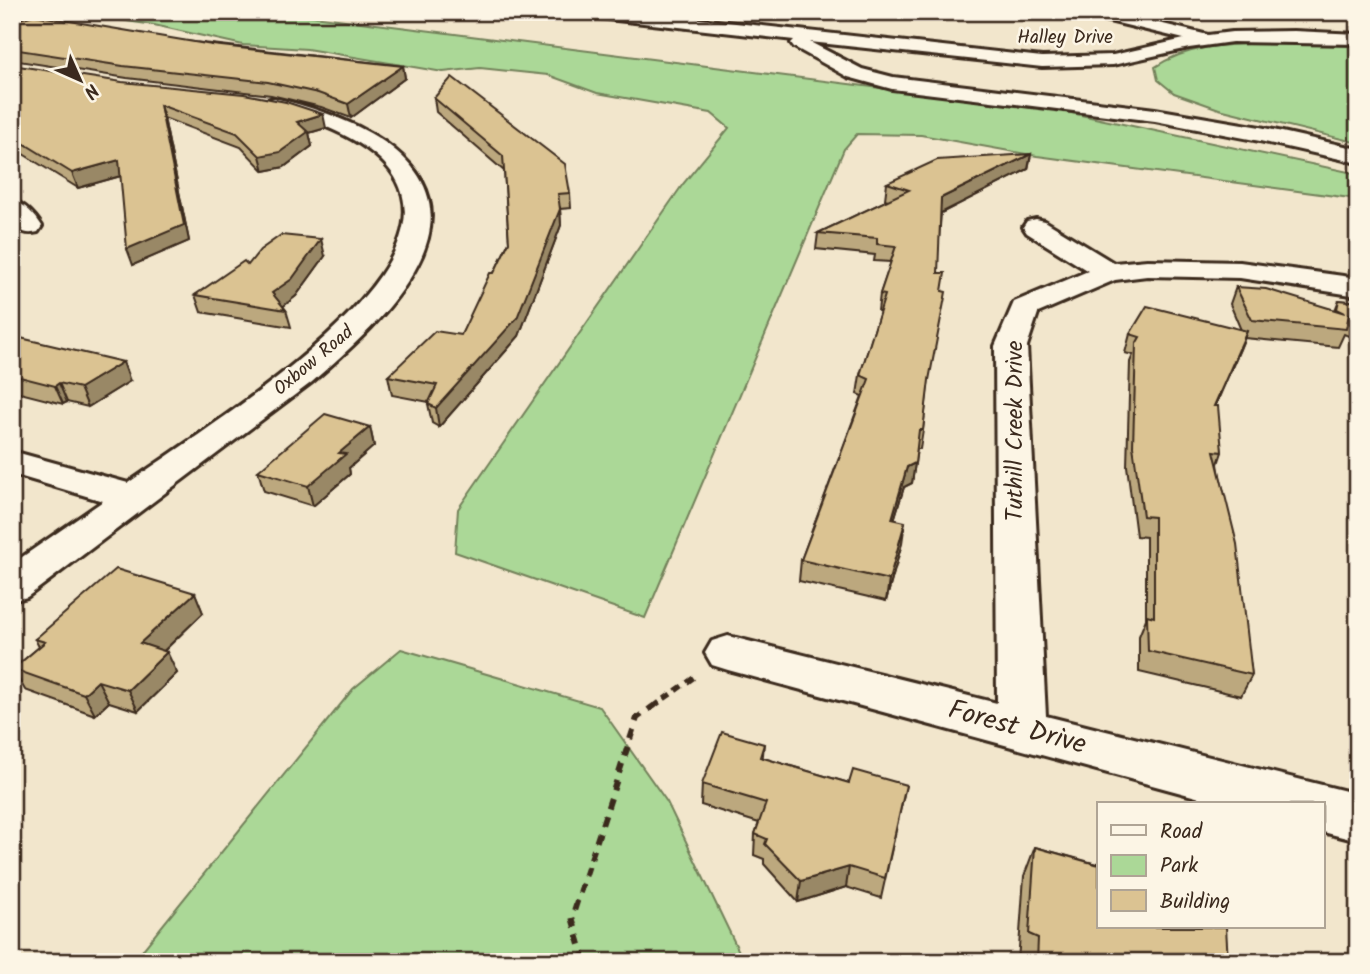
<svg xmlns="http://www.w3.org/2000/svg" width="1370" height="974" viewBox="0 0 1370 974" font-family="Kalam,sans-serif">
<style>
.green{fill:#abd897;stroke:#73815a;stroke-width:2}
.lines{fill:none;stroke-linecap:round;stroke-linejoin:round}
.minor-casing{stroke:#3b2a1e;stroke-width:6}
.path-far1{stroke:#3b2a1e;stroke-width:5;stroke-dasharray:8 6;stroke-linecap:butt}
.path{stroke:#3b2a1e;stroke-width:6;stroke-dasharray:10 8;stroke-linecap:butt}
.minor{fill:#fcf5e5;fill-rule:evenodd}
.wall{fill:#bca87e;stroke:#3b2a1e;stroke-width:2}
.shaded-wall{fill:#986;stroke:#3b2a1e;stroke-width:2}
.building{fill:#dbc392;stroke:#3b2a1e;stroke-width:2}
.labels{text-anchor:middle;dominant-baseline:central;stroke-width:5;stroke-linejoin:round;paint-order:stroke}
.far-street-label{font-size:19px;fill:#3b2a1e;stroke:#fcf5e5}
.street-label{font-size:23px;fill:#3b2a1e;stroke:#fcf5e5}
.near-street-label{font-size:28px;fill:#3b2a1e;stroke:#fcf5e5}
</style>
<rect width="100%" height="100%" fill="#f2e6cc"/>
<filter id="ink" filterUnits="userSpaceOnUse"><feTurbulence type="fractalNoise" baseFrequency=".0143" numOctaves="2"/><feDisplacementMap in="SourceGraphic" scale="14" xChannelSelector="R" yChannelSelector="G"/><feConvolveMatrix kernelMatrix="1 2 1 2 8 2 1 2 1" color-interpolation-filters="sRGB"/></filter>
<g filter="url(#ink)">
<!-- green -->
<g class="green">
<polygon points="64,12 282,12 1062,111 1358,174 1358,199 1037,156 921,135 857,134 844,149 645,618 455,552 458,509 683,184 729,128 711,113 597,93 548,75 480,68 443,72 307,49 243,45 154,25"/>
<path d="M1269 43 1358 46V143L1219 109 1174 93 1158 80 1155 67C1189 44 1229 45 1269 43Z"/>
<polygon points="401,649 600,707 667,802 744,962 133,962 353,689"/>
</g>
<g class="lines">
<!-- minor casing -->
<g class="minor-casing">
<g id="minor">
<polygon points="582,12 636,12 1042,57 1113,55 1184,39 1084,15 1082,12 1114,12 1208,35 1232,32 1294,31 1358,34 1358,44 1232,42 1189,48 1113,65 1042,67 810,42 862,69 893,77 1155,109 1260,127 1358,149 1358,163 1260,141 1155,121 892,89 848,77 794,47 791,43 794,40 590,17"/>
<path d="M274 98C351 116 470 162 418 264 394 311 351 348 312 382L27 597 12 601V564L103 501 12 474V451L128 483C246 400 597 190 267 108L264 104 267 100Z"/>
<path d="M12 200C25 204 35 215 42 226L38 232C26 235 21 232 12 223Z"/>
<polygon points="1036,219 1045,221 1114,263 1147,260 1240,262 1358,278 1358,296 1240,278 1147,276 1115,280 1038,313 1027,346 1046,716 1358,794 1358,841 1323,832 1323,804 1222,804 728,670 712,665 705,653 712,641 728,636 997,703 995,346 1014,302 1088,271 1027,233 1023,227 1027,221"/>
</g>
</g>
<!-- path-far1 -->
<polyline class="path-far1" points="653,707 696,676"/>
<!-- path -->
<polyline class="path" points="585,962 572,917 637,718 655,705"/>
<!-- minor -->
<use href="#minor" class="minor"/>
</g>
<!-- wall -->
<g class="wall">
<polygon points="12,21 403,66 405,78 351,118 321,107 271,95 127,78 12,60"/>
<polygon points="12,65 326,128 309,133 312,146 284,167 264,171 241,147 164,118 189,241 133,265 121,176 78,188 15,149 12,150"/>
<polygon points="434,98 570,193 571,208 560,209 561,225 519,336 439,427 432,423 428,404 429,402 392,395 388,376 461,335 494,273 509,242 504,171 436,112"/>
<polygon points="1031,154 1028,169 941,213 928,385 923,430 920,449 917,449 912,483 904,487 894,520 902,543 886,601 799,581 801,560 862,396 857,394 860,375 880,312 878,311 880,294 891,262 874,261 875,255 816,249 818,233 888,200 885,199 887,183"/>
<polygon points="325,256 296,296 283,306 286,310 291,327 201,312 195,295 248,265"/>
<polygon points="1236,287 1335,310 1339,300 1358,302 1358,340 1344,334 1338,347 1245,338 1245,337 1215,406 1222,452 1218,464 1252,675 1241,696 1139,672 1139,636 1146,619 1146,537 1136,536 1127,466 1130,362 1133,355 1125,353 1130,334 1241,330 1230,304"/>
<polygon points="12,336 130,381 88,407 67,402 63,404 16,392 15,390 12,389"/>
<polygon points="370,427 374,446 349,468 350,474 313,506 264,491 258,471"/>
<polygon points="195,593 203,613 164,651 177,673 138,711 109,702 95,715 25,690 13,669 39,647 35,639"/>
<polygon points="763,758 849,783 906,785 881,898 846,887 798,902 764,864 764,859 754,855 755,834 759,823 701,805 702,784"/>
<polygon points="1035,847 1097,864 1099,861 1099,927 1228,962 1018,962 1024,876"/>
</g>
<!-- shaded-wall -->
<g class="shaded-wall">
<polygon points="403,66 405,78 351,118 348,104"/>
<polygon points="160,105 164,118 189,241 133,265 127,249"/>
<polygon points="323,114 326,128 309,133 312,146 284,167 264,171 260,156 297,122"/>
<polygon points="1031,154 1028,169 939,214 941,198"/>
<polygon points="119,160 124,175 78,188 72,173"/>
<polygon points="560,209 561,225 519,336 439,427 436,408"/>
<polygon points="321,239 325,256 296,296 280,309 272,293"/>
<polygon points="1247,331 1240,349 1207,425 1214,406"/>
<polygon points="123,362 130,381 88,407 80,388"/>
<polygon points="59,383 67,402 63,404 55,386"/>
<polygon points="370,427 374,446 349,468 350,474 313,506 308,486 339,453"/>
<polygon points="915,463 912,483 904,487 888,540 892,519 907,467"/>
<polygon points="905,522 902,543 886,601 889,580"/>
<polygon points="195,593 203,613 150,664 140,643"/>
<polygon points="167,652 177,673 138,711 128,690"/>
<polygon points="98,681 109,702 95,715 84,694"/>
<polygon points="764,744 762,765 760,757"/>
<polygon points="849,867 846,887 798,902 801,881"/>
</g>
<!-- building -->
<g class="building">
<polygon points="34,15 212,45 403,66 348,104 318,93 268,82 123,66 12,49 12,21"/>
<polygon points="12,65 122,82 244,94 286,102 323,114 297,122 308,132 280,152 260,156 237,133 160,105 184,225 127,249 119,160 72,173 12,136"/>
<polygon points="452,77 565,164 570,193 558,194 560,209 517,318 436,408 428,404 437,385 388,376 435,331 461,335 490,273 494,273 509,242 503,156 434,98"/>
<polygon points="1031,154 941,198 938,273 945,273 942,291 946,292 929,380 923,430 919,430 915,463 907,467 892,519 905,522 889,580 801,560 869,379 860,375 885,295 880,294 896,246 877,244 877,238 818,233 909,190 887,183 937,160"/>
<polygon points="281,235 321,239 292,279 272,293 286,310 195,295 244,261 248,265 260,250"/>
<polygon points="1236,287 1266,289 1345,313 1337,309 1339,300 1358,302 1358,318 1349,314 1346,329 1252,320"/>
<polygon points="1147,306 1247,331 1214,406 1218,406 1222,452 1214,451 1237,544 1252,675 1148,651 1147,615 1154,617 1154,517 1143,516 1133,446 1136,344 1140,337 1130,334"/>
<polygon points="12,336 123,362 80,388 59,383 55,386 12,375"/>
<polygon points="325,414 370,427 339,453 346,454 308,486 258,471"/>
<polygon points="116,569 195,593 140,643 167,652 128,690 98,681 84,694 13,669 45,642 35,639"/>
<polygon points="722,732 764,744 760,757 849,783 853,770 906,785 885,878 849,867 801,881 765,844 767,839 755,834 766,803 702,784"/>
<polygon points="1035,847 1099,865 1099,927 1226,927 1228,962 1127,962 1102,954 1102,962 1037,962 1038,938 1029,934"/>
</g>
</g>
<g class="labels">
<!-- far-street labels -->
<g class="far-street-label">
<text x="1065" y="38">Halley Drive</text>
<text transform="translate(314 361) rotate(-40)">Oxbow Road</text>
</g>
<!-- street labels -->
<g class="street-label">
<text transform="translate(1016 431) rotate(-90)">Tuthill Creek Drive</text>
</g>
<!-- near-street labels -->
<g class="near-street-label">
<text transform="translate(1017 728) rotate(15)">Forest Drive</text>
</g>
</g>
<!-- margin -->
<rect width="1370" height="974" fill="none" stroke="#fcf5e5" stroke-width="42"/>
<rect x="21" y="21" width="1328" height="932" fill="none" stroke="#3b2a1e" stroke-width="2.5" filter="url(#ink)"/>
<!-- legend -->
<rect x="1097" y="802" width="228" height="126" fill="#fcf5e5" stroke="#afa495" stroke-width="2"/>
<rect x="1111" y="825" width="35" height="10" fill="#fcf5e5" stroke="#afa495" stroke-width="2"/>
<text x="1160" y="838" font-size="21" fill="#3b2a1e">Road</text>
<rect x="1111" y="855" width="35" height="21" fill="#abd897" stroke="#afa495" stroke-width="2"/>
<text x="1160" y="872" font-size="21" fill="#3b2a1e">Park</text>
<rect x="1111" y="890" width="35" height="21" fill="#dbc392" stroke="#afa495" stroke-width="2"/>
<text x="1160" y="908" font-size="21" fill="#3b2a1e">Building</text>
<!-- north arrow -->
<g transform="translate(80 80) rotate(135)" stroke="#fcf5e5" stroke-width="5" paint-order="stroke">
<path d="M0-5L12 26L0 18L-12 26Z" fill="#3b2a1e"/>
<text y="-10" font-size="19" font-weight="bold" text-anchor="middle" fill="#3b2a1e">N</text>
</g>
</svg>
